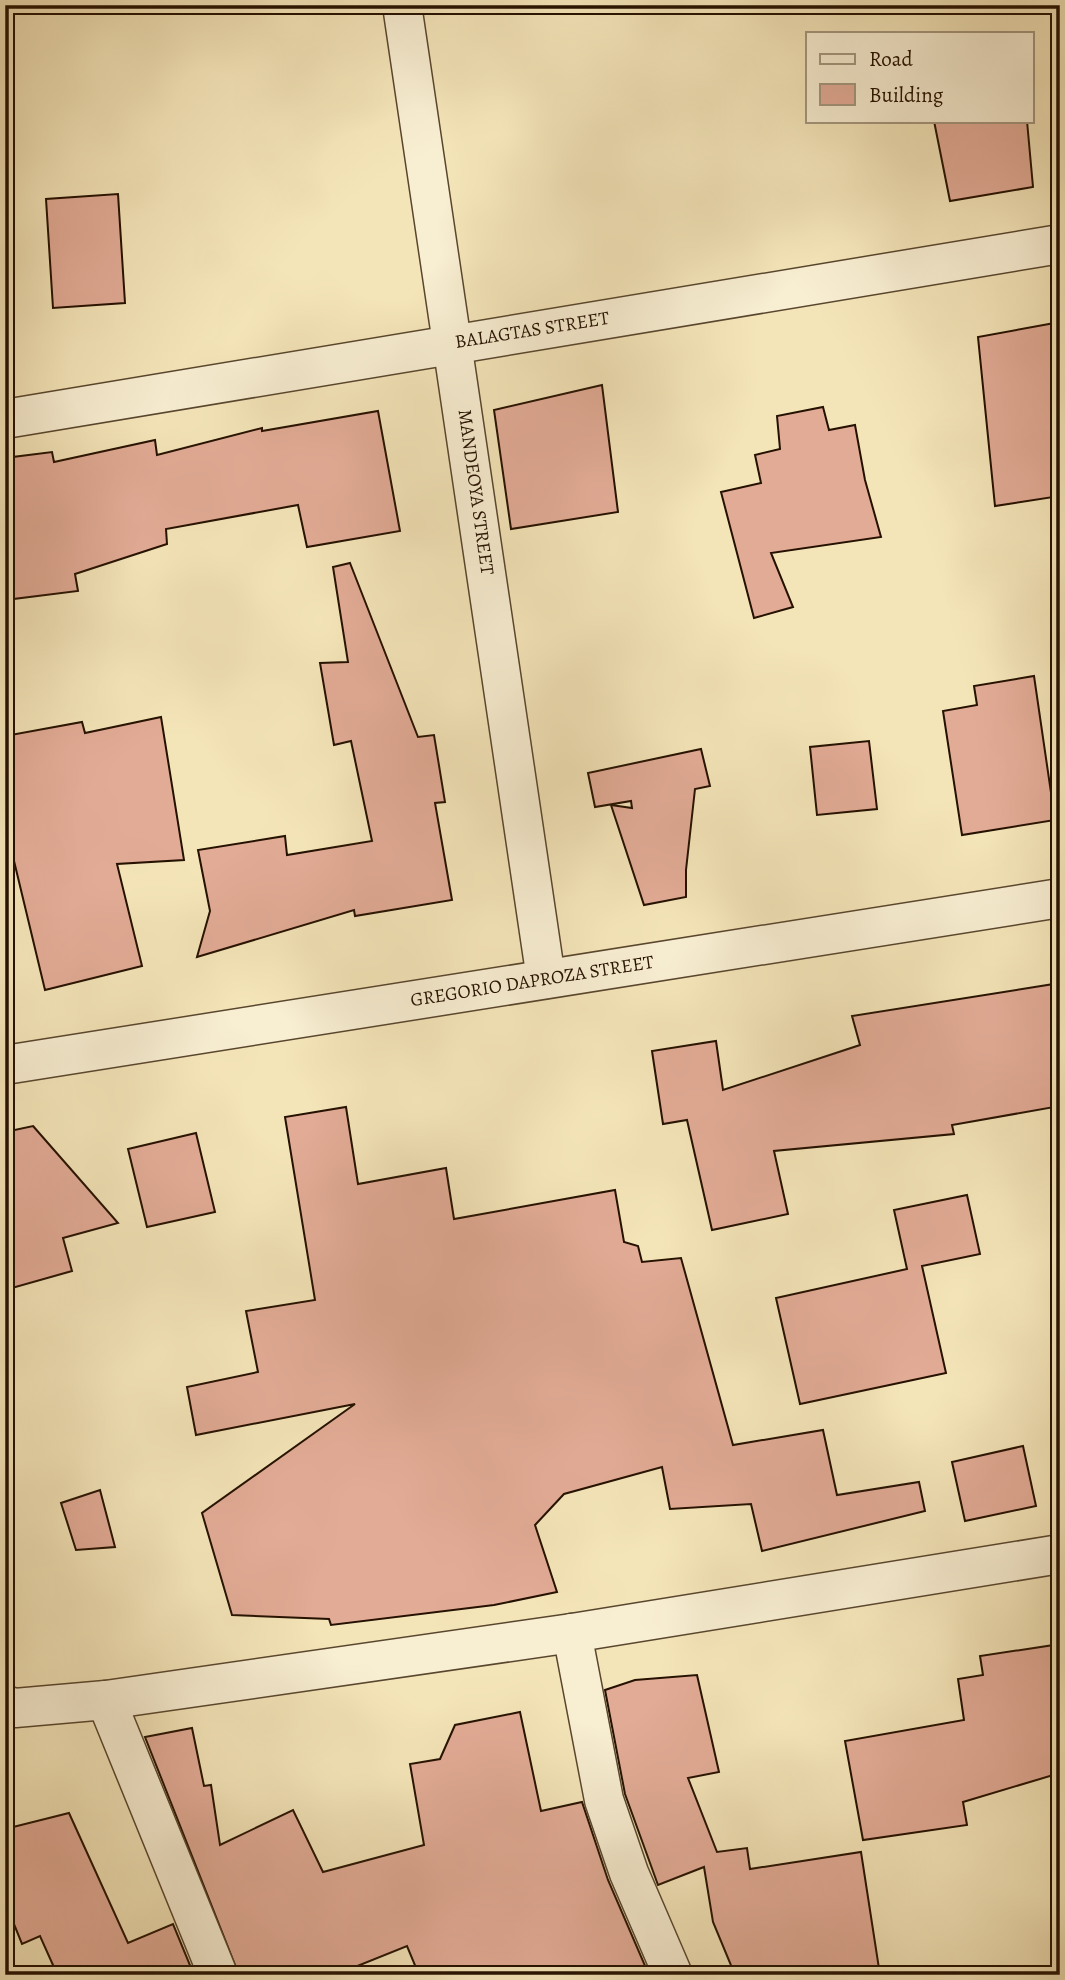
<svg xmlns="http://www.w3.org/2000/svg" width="1065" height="1980" viewBox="0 0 1065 1980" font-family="Alegreya,serif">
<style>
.building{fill:#e2ab96;stroke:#251100;stroke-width:2}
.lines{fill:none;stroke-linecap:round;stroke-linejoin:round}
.minor-casing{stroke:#59462e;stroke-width:41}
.tertiary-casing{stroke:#59462e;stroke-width:41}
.minor{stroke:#f8eed2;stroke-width:38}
.tertiary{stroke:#f8eed2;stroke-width:38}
.labels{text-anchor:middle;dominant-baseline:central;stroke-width:6;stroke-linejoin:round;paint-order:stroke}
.street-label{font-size:19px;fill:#251100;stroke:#f8eed2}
</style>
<rect width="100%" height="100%" fill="#f4e5b9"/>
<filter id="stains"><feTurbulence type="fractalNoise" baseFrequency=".00286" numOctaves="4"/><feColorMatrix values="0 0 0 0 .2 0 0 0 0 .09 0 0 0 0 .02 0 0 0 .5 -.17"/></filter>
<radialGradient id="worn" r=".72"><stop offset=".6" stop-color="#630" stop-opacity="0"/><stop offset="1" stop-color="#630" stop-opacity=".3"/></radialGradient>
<!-- building -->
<g class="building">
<polygon points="934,121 1027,121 1033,187 950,201"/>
<polygon points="118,194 125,303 53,308 46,199"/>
<polygon points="1060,322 1060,496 995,506 978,337"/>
<polygon points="602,385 618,512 511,529 494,410"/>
<polygon points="823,407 829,430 855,425 865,480 881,537 771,553 793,607 754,618 721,492 761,483 755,455 780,449 777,416"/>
<polygon points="378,411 400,531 307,547 298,505 166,529 167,544 75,574 78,591 5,600 5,458 52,452 54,462 155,440 157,455 262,428 262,431"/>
<polygon points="350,563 418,737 434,735 445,802 435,803 452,900 355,916 354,910 197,957 210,911 198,850 285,836 287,855 372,841 351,741 334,745 320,663 348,662 333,567"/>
<polygon points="1034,676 1055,820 962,835 943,711 977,705 974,686"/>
<polygon points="161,717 184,860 117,864 142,966 45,990 14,861 5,863 5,736 82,722 85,733"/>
<polygon points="869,741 877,809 817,815 810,747"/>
<polygon points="701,749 710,786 695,789 686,870 686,897 644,905 611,805 632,808 631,801 595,807 588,773"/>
<polygon points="1060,983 1060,1106 952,1125 954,1134 774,1151 788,1214 712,1230 687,1120 663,1124 652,1051 716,1041 723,1090 860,1045 852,1016"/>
<polygon points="346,1107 358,1184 446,1168 454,1219 615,1190 624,1242 638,1246 642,1262 681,1258 733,1445 823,1430 837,1495 919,1482 925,1511 762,1551 751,1504 670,1509 662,1467 564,1494 535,1525 557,1592 494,1605 331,1625 329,1619 232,1615 202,1513 355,1404 196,1435 187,1387 258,1372 246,1311 315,1300 285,1117"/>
<polygon points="33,1126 118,1223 63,1238 72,1271 5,1290 5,1132"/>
<polygon points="196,1133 215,1212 147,1227 128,1149"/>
<polygon points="967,1195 980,1254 922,1266 946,1373 800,1404 776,1298 907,1269 894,1210"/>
<polygon points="1023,1446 1036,1506 965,1521 952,1462"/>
<polygon points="100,1490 115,1547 76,1550 61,1503"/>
<polygon points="1054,1645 1060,1681 1060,1773 963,1802 967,1825 863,1840 845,1741 964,1720 958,1679 983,1675 980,1656"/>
<polygon points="697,1675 719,1772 688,1778 717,1852 747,1848 750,1869 861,1852 880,1975 735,1975 713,1922 704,1867 658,1885 625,1794 605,1690 635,1680"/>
<polygon points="520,1712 541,1811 582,1802 608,1880 649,1975 419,1975 407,1946 335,1975 239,1975 145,1737 192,1728 204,1786 211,1785 220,1845 293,1810 323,1872 424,1845 410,1764 440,1759 455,1725"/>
<polygon points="69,1813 128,1943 173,1924 194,1975 54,1975 57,1974 40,1936 22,1944 5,1902 5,1829"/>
</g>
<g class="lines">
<!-- minor casing -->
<g class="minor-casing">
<g id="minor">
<polyline points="402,5 546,979"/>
<polyline points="5,419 1060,244"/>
<polyline points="572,1633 604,1800 629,1873 673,1975"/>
<polyline points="106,1700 218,1975"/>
<polyline points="5,1705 15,1708 106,1700 572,1633 1060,1554"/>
</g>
</g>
<!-- tertiary casing -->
<g class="tertiary-casing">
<polyline id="tertiary" points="5,1065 1060,898"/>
</g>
<!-- minor -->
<use href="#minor" class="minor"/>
<!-- tertiary -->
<use href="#tertiary" class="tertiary"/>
</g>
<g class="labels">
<!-- street labels -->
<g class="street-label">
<text transform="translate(532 330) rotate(-9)">BALAGTAS STREET</text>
<text transform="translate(476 492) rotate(82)">MANDEOYA STREET</text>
<text transform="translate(532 981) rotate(-9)">GREGORIO DAPROZA STREET</text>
</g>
</g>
<!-- margin -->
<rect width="1065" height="1980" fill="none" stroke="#f4e5b9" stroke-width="28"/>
<rect x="7" y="7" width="1051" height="1966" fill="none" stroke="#251100" stroke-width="3.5"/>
<rect x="14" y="14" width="1037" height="1952" fill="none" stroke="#251100" stroke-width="2"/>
<!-- legend -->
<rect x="806" y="32" width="228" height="91" fill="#f8eed2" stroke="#a4967e" stroke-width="2"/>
<rect x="820" y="54" width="35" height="10" fill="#f8eed2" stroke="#a4967e" stroke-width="2"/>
<text x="869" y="66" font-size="21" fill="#251100">Road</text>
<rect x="820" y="84" width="35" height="21" fill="#e2ab96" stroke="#a4967e" stroke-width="2"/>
<text x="869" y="102" font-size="21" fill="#251100">Building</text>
<rect width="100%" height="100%" filter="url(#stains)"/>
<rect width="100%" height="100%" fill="url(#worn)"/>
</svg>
